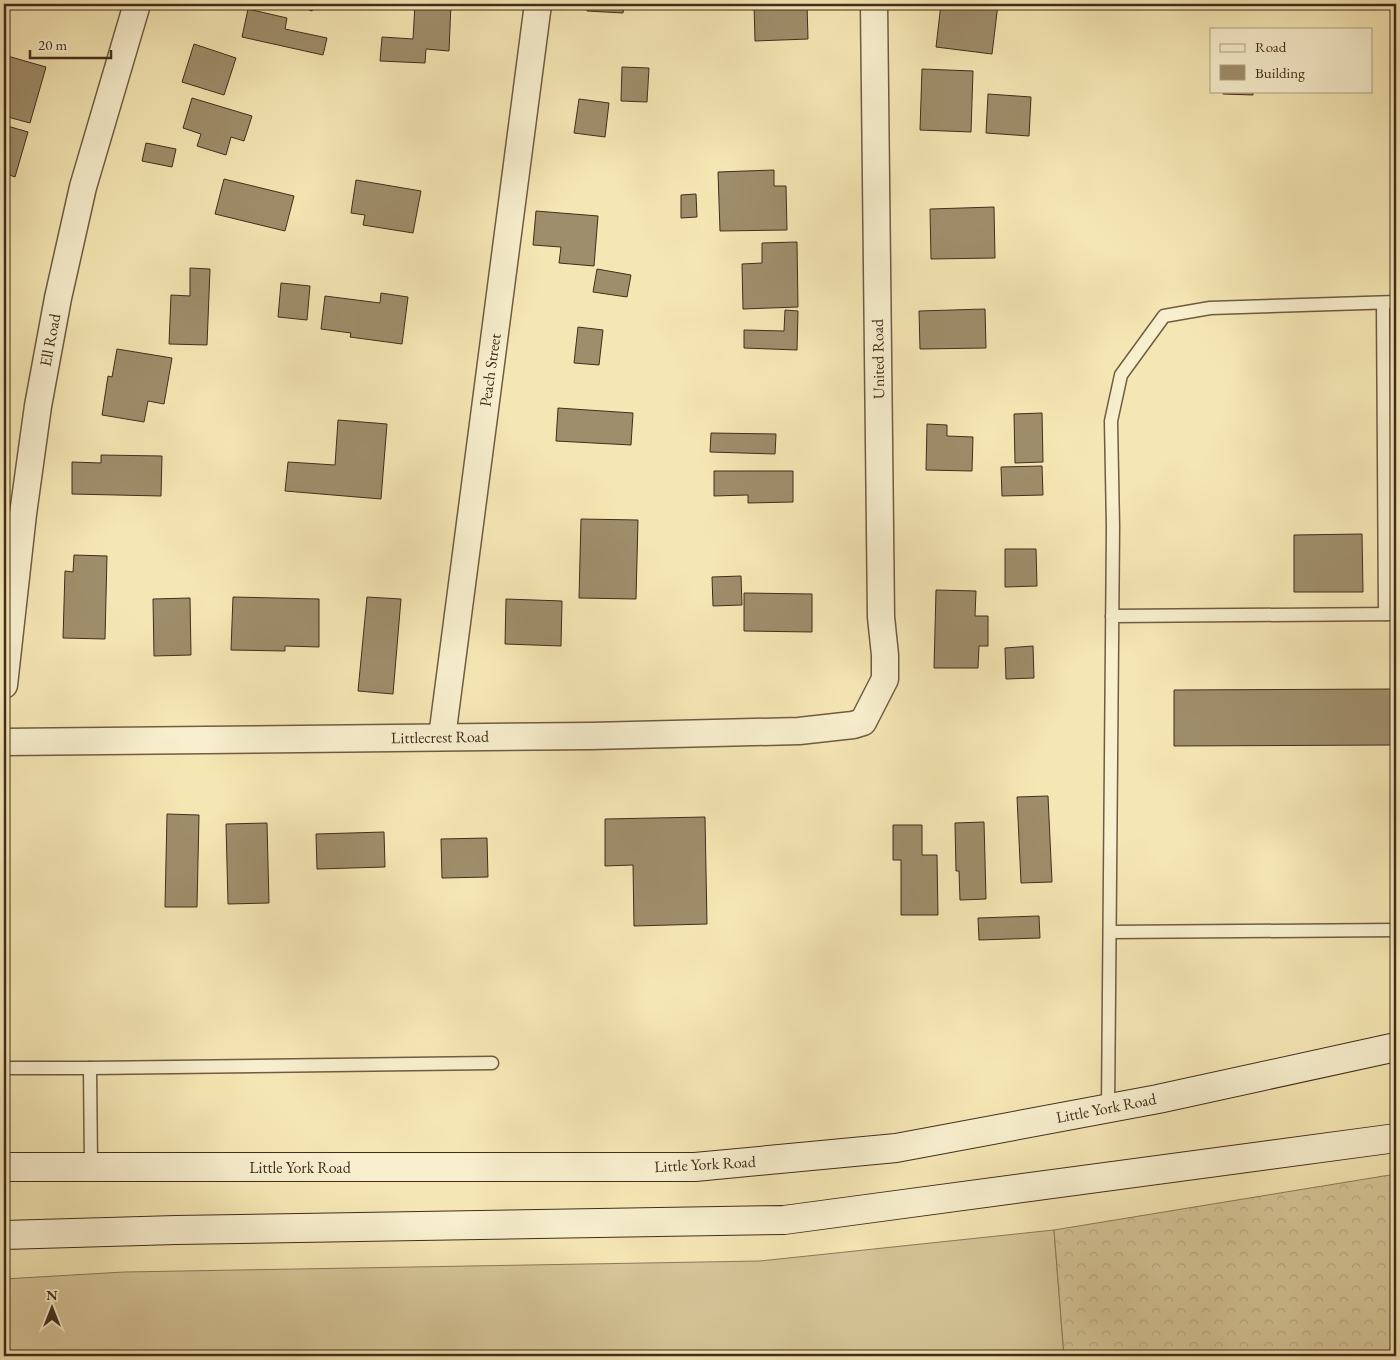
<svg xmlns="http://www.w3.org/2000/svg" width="1400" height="1360" viewBox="0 0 1400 1360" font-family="'EB Garamond',serif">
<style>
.grass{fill:#d7c79a;stroke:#8c7a5b}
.forest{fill:url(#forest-crowns);stroke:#8c7a5b}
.building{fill:#9f8e6b;stroke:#422d1c}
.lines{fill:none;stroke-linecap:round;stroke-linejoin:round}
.lane-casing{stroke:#6f5c42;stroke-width:15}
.street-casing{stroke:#6f5c42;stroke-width:29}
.secondary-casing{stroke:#422d1c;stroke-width:30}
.lane{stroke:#f8efce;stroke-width:12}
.street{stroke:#f8efce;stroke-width:26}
.secondary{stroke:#f8efce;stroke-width:28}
.labels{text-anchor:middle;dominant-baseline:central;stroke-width:5;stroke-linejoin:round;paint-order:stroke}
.street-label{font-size:16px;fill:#422d1c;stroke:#f8efce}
</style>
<defs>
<pattern id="forest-crowns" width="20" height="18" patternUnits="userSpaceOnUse" patternTransform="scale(1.25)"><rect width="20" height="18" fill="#d7c79a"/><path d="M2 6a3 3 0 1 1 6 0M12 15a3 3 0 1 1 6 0" fill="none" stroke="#baab84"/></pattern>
</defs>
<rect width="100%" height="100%" fill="#f5e7b4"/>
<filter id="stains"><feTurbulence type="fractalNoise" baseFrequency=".004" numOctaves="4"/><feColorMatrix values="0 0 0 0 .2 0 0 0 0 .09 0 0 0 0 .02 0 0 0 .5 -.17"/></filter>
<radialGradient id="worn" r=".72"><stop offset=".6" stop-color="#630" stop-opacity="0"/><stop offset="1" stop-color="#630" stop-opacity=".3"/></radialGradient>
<!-- grass -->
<polygon class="grass" points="1054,1230 1064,1356 4,1356 4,1279 124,1272 760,1261"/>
<!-- forest -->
<polygon class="forest" points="1396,1174 1396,1356 1064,1356 1054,1230"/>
<!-- building -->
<g class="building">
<polygon points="292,4 315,4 312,11"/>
<polygon points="415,4 451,4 449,51 426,49 425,63 380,61 382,37 413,39"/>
<polygon points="587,4 624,4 623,13 587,11"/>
<polygon points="754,4 807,4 808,39 755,41"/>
<polygon points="941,4 998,4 992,54 936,47"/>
<polygon points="248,9 287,18 285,29 327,38 323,55 242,37"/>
<polygon points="194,44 236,58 224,95 182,82"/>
<polygon points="4,55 46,67 30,123 4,116 4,95 7,84 4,84"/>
<polygon points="622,67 649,68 647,102 621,101"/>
<polygon points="922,69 973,71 971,132 920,130"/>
<polygon points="1223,91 1253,91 1253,95 1223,94"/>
<polygon points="988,94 1031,97 1029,136 986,133"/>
<polygon points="192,98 252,116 244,141 231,137 226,155 197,146 201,134 183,128"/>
<polygon points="579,99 609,103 605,137 574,133"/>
<polygon points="4,125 28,132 15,177 4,173"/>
<polygon points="146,143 176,149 172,167 142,161"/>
<polygon points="774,170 774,186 786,186 787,230 720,231 718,172"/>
<polygon points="224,179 294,196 285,231 215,214"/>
<polygon points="356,180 421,191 413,233 363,225 365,215 351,213"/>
<polygon points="696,194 697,217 681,218 681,195"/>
<polygon points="994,207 995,258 931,259 930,209"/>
<polygon points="536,211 598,216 594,266 559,263 561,247 533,245"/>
<polygon points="797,242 798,307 743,309 742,264 762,263 762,243"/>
<polygon points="190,268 210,269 207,345 169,344 171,295 190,296"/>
<polygon points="597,269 631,275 627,297 593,292"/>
<polygon points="281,283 310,286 307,320 278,317"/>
<polygon points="381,293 408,297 402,344 350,337 351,333 321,329 325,296 380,303"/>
<polygon points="985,309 986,348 920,349 919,311"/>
<polygon points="785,310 798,311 797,350 744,348 744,330 784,331"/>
<polygon points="578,327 603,330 599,365 574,363"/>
<polygon points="117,349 172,358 164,404 148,401 144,422 102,415 108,376 112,377"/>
<polygon points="558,408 633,413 631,445 556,441"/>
<polygon points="1042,413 1043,462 1015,463 1014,414"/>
<polygon points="338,420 387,424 381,499 285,491 288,462 335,465"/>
<polygon points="927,424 947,425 947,436 973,437 972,471 926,470"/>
<polygon points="711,433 776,434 775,454 710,452"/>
<polygon points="101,455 162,456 161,496 72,494 72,462 101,463"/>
<polygon points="1042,466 1043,495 1002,496 1001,467"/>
<polygon points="714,471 793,471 793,502 748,503 748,495 714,496"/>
<polygon points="581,519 638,520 636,599 579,598"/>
<polygon points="1362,534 1363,592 1294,592 1294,535"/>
<polygon points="1005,549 1036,549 1037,586 1005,587"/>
<polygon points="74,555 107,556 105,639 63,638 65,571 73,572"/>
<polygon points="741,576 742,605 713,606 712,577"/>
<polygon points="936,590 976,591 975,616 988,616 988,646 979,646 978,668 934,668"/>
<polygon points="744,593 812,594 812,632 744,631"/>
<polygon points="233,597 319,599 319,647 285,646 285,651 231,650"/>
<polygon points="367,597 401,599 393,694 358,691"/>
<polygon points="190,598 191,655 154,656 153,599"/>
<polygon points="506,599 562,601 561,646 505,644"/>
<polygon points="1033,646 1034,678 1006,679 1005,648"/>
<polygon points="1396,689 1396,745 1174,746 1174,690"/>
<polygon points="1048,796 1052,882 1021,883 1017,797"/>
<polygon points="167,814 199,815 197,907 165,907"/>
<polygon points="705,817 707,924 634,926 633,865 605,866 605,819"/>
<polygon points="984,822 986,899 960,900 959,871 956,871 955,823"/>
<polygon points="267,823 269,903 228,904 226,824"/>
<polygon points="893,825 922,825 922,855 937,855 938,915 901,915 901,860 893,860"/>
<polygon points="384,832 385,867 317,869 316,834"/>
<polygon points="487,838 488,877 442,878 441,839"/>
<polygon points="1039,916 1040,938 979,940 978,918"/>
</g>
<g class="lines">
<!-- lane casing -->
<g class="lane-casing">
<g id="lane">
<polyline points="1383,303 1385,614"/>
<polyline points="1112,616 1396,614"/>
<polyline points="1110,932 1396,930"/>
<polyline points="4,1068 90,1068"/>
<polyline points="1108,1108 1113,527 1111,421 1121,375 1164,316 1210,308 1396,302"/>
<polyline points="91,1167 90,1068 492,1063"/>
</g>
</g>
<!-- street casing -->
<g class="street-casing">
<g id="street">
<polyline points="4,685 23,514 38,406 58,298 83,187 137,4"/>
<polyline points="442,737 538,4"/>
<polyline points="4,742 591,736 799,731 853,725 863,722 885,679 885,655 881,617 874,4"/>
</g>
</g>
<!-- secondary casing -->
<g class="secondary-casing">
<g id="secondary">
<polyline points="4,1167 695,1167 896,1148 1158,1099 1396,1047"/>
<polyline points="4,1235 176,1230 784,1220 1396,1138"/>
</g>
</g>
<!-- lane -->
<use href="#lane" class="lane"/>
<!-- street -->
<use href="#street" class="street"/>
<!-- secondary -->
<use href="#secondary" class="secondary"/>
</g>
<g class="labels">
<!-- street labels -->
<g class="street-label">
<text transform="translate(50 340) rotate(-79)">Ell Road</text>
<text transform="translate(878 359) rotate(-91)">United Road</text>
<text transform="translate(490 370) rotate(-82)">Peach Street</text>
<text transform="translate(440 737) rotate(-1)">Littlecrest Road</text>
<text transform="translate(1106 1108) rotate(-11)">Little York Road</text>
<text transform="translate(705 1164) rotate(-3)">Little York Road</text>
<text x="300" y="1167">Little York Road</text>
</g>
</g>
<!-- margin -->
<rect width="1400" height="1360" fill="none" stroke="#f5e7b4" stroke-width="20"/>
<rect x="5" y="5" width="1390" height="1350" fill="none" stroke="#422d1c" stroke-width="2.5"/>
<rect x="10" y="10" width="1380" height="1340" fill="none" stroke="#422d1c"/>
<!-- legend -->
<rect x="1210" y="28" width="162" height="65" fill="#f8efce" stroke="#afa187"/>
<rect x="1220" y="44" width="25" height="8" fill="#f8efce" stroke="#afa187"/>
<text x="1255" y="52" font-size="15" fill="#422d1c">Road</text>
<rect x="1220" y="65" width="25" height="15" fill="#9f8e6b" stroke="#afa187"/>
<text x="1255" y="78" font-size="15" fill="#422d1c">Building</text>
<!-- north arrow -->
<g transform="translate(52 1308)" stroke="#f8efce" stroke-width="4" paint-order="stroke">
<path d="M0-4L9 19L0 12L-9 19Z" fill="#422d1c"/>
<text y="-8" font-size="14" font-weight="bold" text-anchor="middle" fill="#422d1c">N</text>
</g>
<!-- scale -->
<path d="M30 50v8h81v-8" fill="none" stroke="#422d1c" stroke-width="2.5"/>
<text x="38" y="50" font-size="15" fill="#422d1c" stroke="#f8efce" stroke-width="4" paint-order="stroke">20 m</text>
<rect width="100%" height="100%" filter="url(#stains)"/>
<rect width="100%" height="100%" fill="url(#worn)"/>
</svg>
